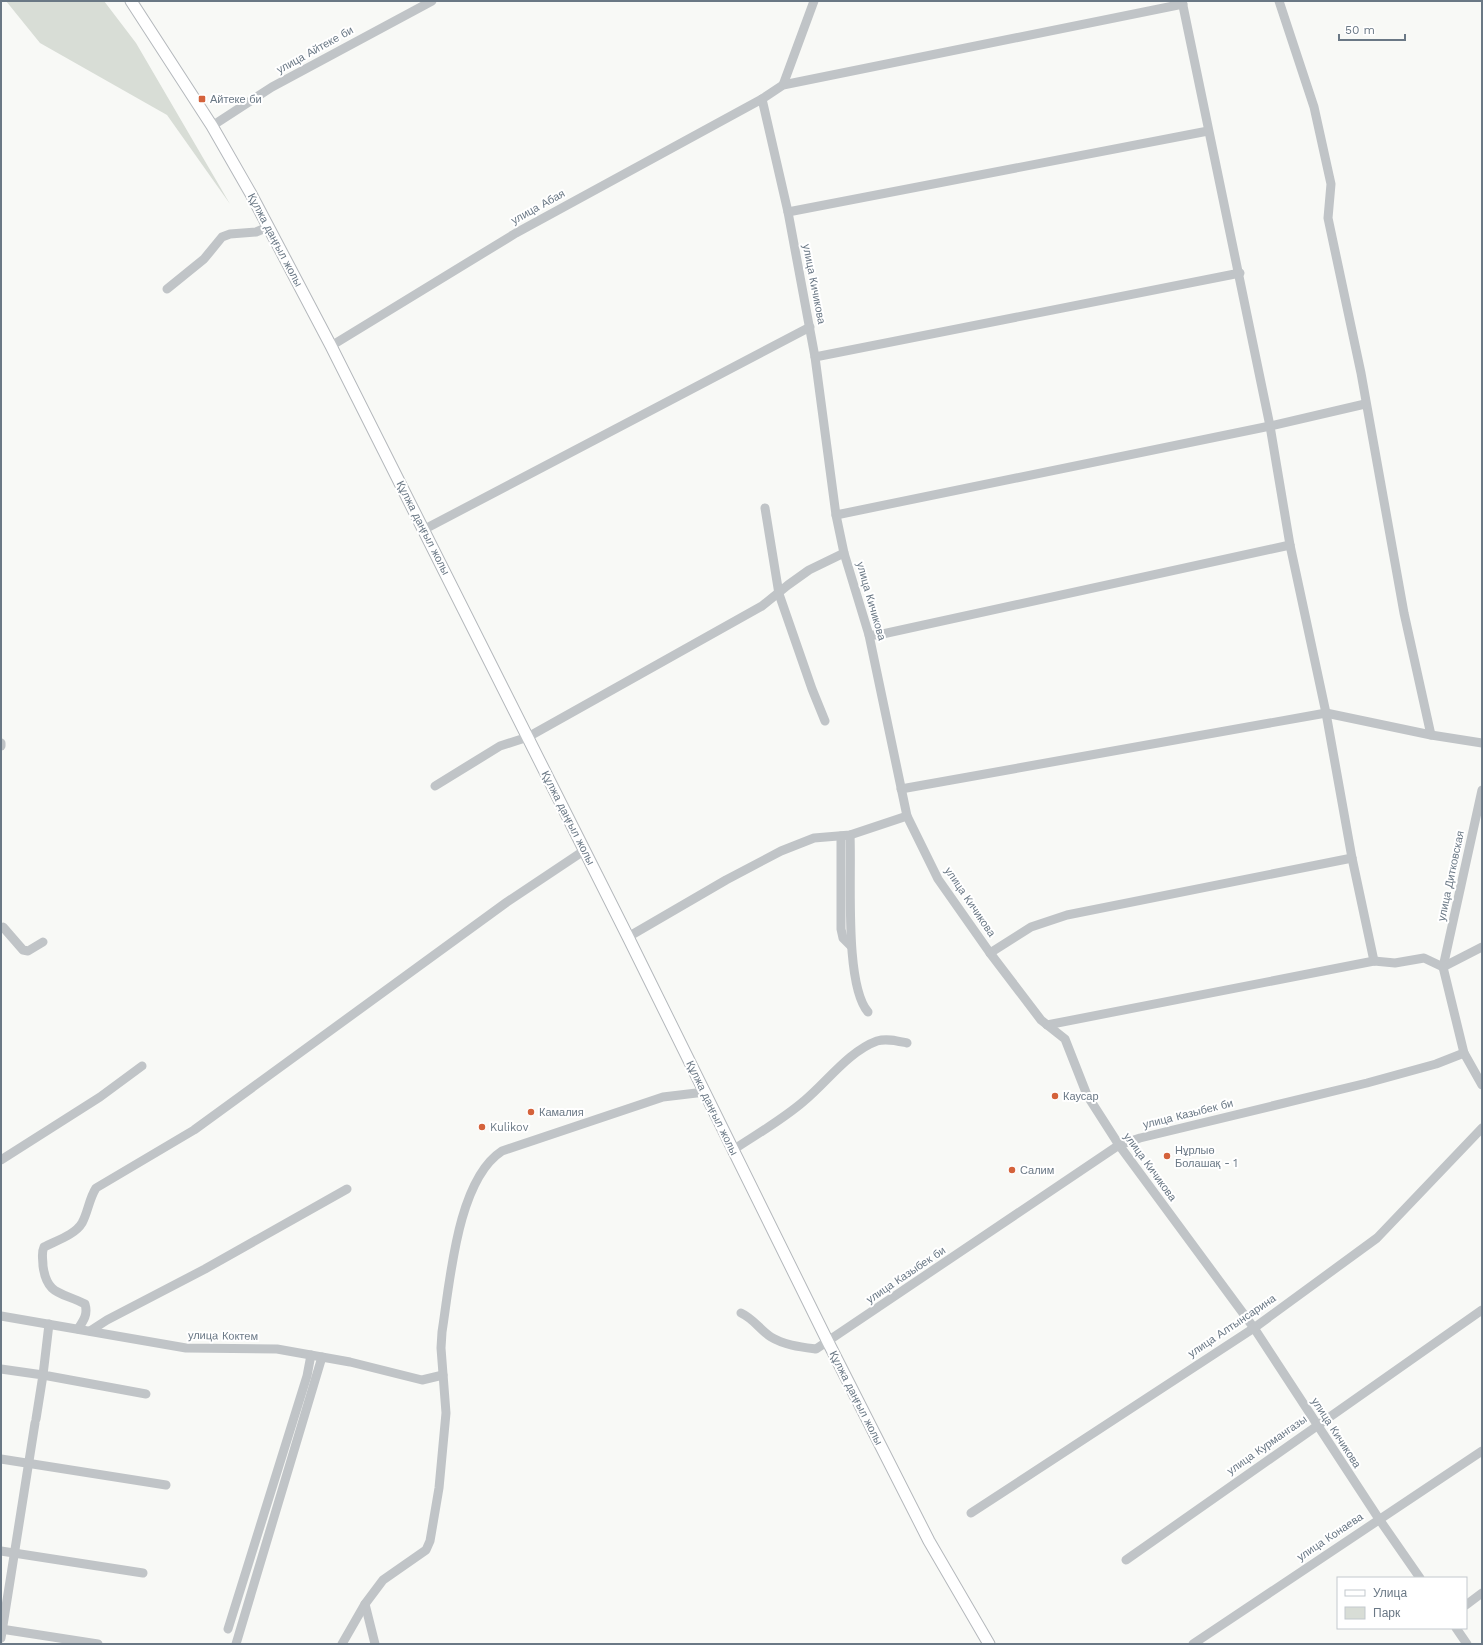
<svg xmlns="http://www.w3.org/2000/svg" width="1483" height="1645" viewBox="0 0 1483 1645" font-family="'Work Sans',sans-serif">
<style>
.green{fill:#d8ddd6}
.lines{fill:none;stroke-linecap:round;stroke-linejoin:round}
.major-casing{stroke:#b4b8bc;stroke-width:13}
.minor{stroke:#c0c4c7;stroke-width:9}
.major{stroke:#fff;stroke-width:11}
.poi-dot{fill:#d4623b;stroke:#fff;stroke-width:1.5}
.labels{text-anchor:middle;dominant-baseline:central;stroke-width:4;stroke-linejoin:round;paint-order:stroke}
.street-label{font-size:11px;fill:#6a7885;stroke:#fff}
.poi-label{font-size:11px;fill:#6a7885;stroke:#fff;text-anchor:start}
</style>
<rect width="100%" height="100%" fill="#f8f9f6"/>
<!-- green -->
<polygon class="green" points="6,1 104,1 136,43 230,204 167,115 40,43"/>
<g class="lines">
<!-- major casing -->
<g class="major-casing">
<polyline id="major" points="131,1 212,126 251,194 331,346 628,937 828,1342 929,1541 989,1644"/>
</g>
<!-- minor -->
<g class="minor">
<polyline points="1182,1 1270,426 1290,545 1326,713 1352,858 1374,961"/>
<polyline points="1279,1 1314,107 1331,184 1328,218 1361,373 1404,613 1431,735"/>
<polyline points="783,85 814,1"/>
<polyline points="762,99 788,212 815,357 836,515 844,553 869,635 907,816 938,879 990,953 1041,1020 1065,1039 1087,1095 1119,1145 1254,1328 1379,1519 1420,1578"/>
<polyline points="212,126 272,87 432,1"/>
<polyline points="788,212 1208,131"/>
<polyline points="167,289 204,259 222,237 230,234 256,232 268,227"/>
<polyline points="331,346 516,233 762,99 783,85 1183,4"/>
<polyline points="815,357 1240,273"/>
<polyline points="765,508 779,594 812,689 825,721"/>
<polyline points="836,515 1270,426 1365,404"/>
<polyline points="423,530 810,327"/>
<polyline points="869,635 878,635 1290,545"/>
<polyline points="1,743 1,746"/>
<polyline points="435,786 500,746 528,737 762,606 788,585 809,570 844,553"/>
<polyline points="901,789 1326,713 1431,735 1482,743"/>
<polyline points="1482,790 1443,967 1464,1053 1482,1085"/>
<path d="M850 835C852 875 844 984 868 1012"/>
<polyline points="841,836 841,929 843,938 851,946"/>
<polyline points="1,928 3,927 23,950 28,951 43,942"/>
<polyline points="628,937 726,880 781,851 814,838 850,835 907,816"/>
<polyline points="990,953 1031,927 1067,915 1352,858"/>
<polyline points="1443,967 1482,947"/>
<polyline points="1047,1025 1374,961 1395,963 1424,958 1443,967"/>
<path d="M733 1150C757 1134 782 1120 804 1101 826 1083 849 1051 877 1041 887 1038 898 1041 907 1043"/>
<polyline points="1,1160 100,1097 142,1066"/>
<path d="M741 1313C754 1319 760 1330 771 1337 784 1345 801 1347 816 1349L1119 1145 1140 1138 1367 1083 1436 1064 1464 1053"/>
<polyline points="1,1316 186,1348 277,1349 350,1362 422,1380 443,1375"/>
<polyline points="49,1324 43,1375 146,1394"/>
<path d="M78 1329C84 1320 88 1314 85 1304 62 1292 47 1296 43 1266 43 1259 41 1253 44 1247 55 1241 75 1235 82 1223 88 1212 89 1199 96 1188L194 1130 507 902 585 850"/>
<polyline points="90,1331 107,1320 205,1269 347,1189"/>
<polyline points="1,1369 43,1375 36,1419"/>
<polyline points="1,1459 166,1485"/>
<polyline points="971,1513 1254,1328 1377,1238 1482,1128"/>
<polyline points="1,1551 143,1573"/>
<polyline points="1126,1560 1482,1310"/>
<polyline points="365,1604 375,1644"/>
<polyline points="1466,1605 1482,1593"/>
<polyline points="1456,1628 1467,1644"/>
<polyline points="1,1629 98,1644"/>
<polyline points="228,1629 307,1376 311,1355"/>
<polyline points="1,1638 35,1423"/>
<polyline points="236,1644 322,1357"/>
<path d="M342 1644 365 1604 383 1580 426 1550 430 1541 439 1488 446 1413 441 1348 442 1332C450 1282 457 1180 502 1151L663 1097 705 1092"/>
<polyline points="1193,1644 1482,1451"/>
</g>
<!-- major -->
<use href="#major" class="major"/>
</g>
<!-- markers -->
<g class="poi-dot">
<rect x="198" y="95" width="8" height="8" rx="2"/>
<circle cx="1055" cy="1096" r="4"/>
<circle cx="531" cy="1112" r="4"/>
<circle cx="482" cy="1127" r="4"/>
<circle cx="1167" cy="1156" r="4"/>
<circle cx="1012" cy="1170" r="4"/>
</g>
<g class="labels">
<!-- street labels -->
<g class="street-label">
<text transform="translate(315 50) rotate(-29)">улица Айтеке би</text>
<text transform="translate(538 207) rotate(-29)">улица Абая</text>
<text transform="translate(275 240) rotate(62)">Құлжа даңғыл жолы</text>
<text transform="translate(814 284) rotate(79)">улица Кичикова</text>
<text transform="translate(423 528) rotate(63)">Құлжа даңғыл жолы</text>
<text transform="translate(871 601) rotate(74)">улица Кичикова</text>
<text transform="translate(568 818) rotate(63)">Құлжа даңғыл жолы</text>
<text transform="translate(1451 876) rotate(-78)">улица Дитковская</text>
<text transform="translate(970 902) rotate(56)">улица Кичикова</text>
<text transform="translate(712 1108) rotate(64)">Құлжа даңғыл жолы</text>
<text transform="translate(1188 1114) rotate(-14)">улица Казыбек би</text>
<text transform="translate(1150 1167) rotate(54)">улица Кичикова</text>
<text transform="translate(906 1275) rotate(-34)">улица Казыбек би</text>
<text transform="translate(1232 1326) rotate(-34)">улица Алтынсарина</text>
<text transform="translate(223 1336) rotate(1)">улица Коктем</text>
<text transform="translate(856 1398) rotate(63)">Құлжа даңғыл жолы</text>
<text transform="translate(1336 1433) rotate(57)">улица Кичикова</text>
<text transform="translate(1267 1445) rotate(-35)">улица Курмангазы</text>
<text transform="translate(1330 1537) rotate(-34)">улица Конаева</text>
</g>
<!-- poi labels -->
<g class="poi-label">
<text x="210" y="99">Айтеке би</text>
<text x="1063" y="1096">Каусар</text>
<text x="539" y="1112">Камалия</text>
<text x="490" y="1127">Kulikov</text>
<text x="1175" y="1150">Нұрлыө<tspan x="1175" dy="13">Болашақ - 1</tspan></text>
<text x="1020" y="1170">Салим</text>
</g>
</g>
<!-- border -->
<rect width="1483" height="1645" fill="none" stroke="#6a7885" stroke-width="4"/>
<!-- legend -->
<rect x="1337" y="1577" width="130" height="52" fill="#ffffff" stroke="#c3c9ce"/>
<rect x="1345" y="1590" width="20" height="6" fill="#ffffff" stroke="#c3c9ce"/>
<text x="1373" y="1597" font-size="12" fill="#6a7885">Улица</text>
<rect x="1345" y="1607" width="20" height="12" fill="#d8ddd6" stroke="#c3c9ce"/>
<text x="1373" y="1617" font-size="12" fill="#6a7885">Парк</text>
<!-- scale -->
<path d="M1339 34v6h66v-6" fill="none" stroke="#6a7885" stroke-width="2"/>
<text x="1345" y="34" font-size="12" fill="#6a7885" stroke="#ffffff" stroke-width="3" paint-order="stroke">50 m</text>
</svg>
